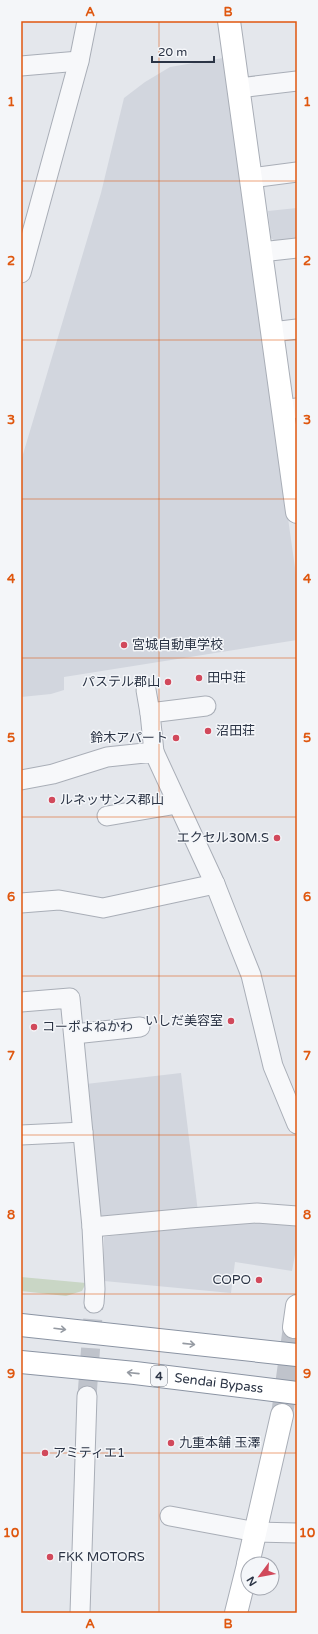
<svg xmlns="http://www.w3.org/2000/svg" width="318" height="1634" viewBox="0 0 318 1634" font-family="'Varela Round','Noto Sans JP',sans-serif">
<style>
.built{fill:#d2d6de}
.green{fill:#c9d6c5}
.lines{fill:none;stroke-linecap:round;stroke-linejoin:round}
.street-tunnel{stroke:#bfc3cb;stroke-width:19;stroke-dasharray:19 10;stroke-linecap:butt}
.secondary-tunnel{stroke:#bfc3cb;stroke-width:22;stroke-dasharray:22 11;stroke-linecap:butt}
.street-casing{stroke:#a9aeb7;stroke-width:21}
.secondary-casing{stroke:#a9aeb7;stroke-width:24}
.highway-casing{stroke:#8b94a3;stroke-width:24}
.street{stroke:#f7f8fa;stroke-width:19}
.secondary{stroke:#fff;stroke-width:22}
.highway{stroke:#fff;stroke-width:22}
.oneway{stroke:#959aa2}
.grid{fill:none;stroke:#df570f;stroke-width:1;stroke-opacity:0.55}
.poi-dot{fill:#d1495b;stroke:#f4f6f9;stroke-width:1.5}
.labels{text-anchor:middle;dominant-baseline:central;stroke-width:3;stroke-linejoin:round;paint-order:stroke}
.shield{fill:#f4f6f9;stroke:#676e7b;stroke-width:1}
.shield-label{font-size:12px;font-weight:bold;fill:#2b3445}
.poi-label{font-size:13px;fill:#2b3445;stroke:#f4f6f9;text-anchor:start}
.street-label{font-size:13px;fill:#2b3445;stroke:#f4f6f9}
.neatline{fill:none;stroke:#df570f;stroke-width:1.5}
.grid-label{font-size:13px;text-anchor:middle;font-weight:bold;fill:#df570f}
</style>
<rect width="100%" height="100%" fill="#e4e7ec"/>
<!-- built -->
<g class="built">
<polygon points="223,58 297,582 297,640 64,677 64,690 51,694 21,697 21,461 101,193 124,98 145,82 170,67"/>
<polygon points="297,208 297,241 278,243 271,238 268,211"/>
<polygon points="181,1073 198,1212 100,1222 86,1084"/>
<polygon points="222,1221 297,1224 297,1244 292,1271 235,1262 231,1293 104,1281 104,1237"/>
</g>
<!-- green -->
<polygon class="green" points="21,1277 86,1283 82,1291 66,1296 21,1291"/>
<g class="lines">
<!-- street-tunnel -->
<polyline class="street-tunnel" points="87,1396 94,1303"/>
<!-- secondary-tunnel -->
<polyline class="secondary-tunnel" points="282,1415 294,1327"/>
<!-- street casing -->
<g class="street-casing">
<g id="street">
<polyline points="21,66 79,61"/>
<polyline points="239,88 297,81"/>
<polyline points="251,178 297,172"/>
<polyline points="261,252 297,248"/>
<polyline points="21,273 79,61 87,21"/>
<polyline points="272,332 297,329"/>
<polyline points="283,410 297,408"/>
<polyline points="146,690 150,713"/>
<polyline points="154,752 150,713 206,706"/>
<polyline points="21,780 53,774 107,757 154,752 215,884 239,945 251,975 273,1066 297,1124"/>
<polyline points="107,816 177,804"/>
<polyline points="21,903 59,900 103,908 215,884"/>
<polyline points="21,1002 70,998 92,1227 95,1289 94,1303"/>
<polyline points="74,1034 140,1027"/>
<polyline points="21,1135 83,1132"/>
<polyline points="92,1227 190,1218 257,1213 297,1216"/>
<polyline points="170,1516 256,1532 297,1533"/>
<polyline points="80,1613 87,1396"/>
</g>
</g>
<!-- secondary casing -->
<g class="secondary-casing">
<g id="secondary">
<polyline points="229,21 297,512"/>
<polyline points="294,1327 297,1306"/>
<polyline points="248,1564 282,1415"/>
<polyline points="236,1613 248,1565"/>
</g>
</g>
<!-- highway casing -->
<g class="highway-casing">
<g id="highway">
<polyline points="21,1325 297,1355"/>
<path id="s1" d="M21 1362 135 1373 297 1393"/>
</g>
</g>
<!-- street -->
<use href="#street" class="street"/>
<!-- secondary -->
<use href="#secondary" class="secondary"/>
<!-- highway -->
<use href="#highway" class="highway"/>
</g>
<!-- one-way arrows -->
<defs><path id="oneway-shaft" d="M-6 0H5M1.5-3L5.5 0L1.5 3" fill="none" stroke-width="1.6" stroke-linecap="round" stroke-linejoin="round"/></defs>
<g class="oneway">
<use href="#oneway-shaft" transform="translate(60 1329) rotate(7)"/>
<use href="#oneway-shaft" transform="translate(189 1344) rotate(6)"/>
<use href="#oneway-shaft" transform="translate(133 1373) rotate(-174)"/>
</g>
<!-- grid -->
<path class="grid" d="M159 21V1613M21 181H297M21 340H297M21 499H297M21 658H297M21 817H297M21 976H297M21 1135H297M21 1294H297M21 1453H297"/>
<!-- markers -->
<g class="poi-dot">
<circle cx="124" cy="645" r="4"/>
<circle cx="199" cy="678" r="4"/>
<circle cx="168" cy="682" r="4"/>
<circle cx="208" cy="731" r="4"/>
<circle cx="176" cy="738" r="4"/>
<circle cx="52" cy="800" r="4"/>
<circle cx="277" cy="838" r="4"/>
<circle cx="231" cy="1021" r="4"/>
<circle cx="34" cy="1027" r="4"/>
<circle cx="259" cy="1280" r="4"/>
<circle cx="171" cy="1443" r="4"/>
<circle cx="45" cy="1453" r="4"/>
<circle cx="50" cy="1557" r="4"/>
</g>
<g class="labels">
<!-- shield labels -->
<rect class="shield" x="151" y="1366" width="16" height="20" rx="3"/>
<g class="shield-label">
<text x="159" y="1376">4</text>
</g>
<!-- poi labels -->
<g class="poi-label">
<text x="132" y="645">宮城自動車学校</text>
<text x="207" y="678">田中荘</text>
<text x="160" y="682" text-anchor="end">パステル郡山</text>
<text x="216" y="731">沼田荘</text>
<text x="168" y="738" text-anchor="end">鈴木アパート</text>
<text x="60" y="800">ルネッサンス郡山</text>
<text x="269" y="838" text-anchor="end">エクセル30M.S</text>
<text x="223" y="1021" text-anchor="end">いしだ美容室</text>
<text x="42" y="1027">コーポよねかわ</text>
<text x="251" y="1280" text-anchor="end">COPO</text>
<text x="179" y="1443">九重本舗 玉澤</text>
<text x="53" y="1453">アミティエ1</text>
<text x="58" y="1557">FKK MOTORS</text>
</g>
<!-- street labels -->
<g class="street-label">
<text stroke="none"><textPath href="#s1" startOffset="199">Sendai Bypass</textPath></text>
</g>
</g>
<!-- border -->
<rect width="318" height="1634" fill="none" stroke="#f4f6f9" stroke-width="44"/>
<!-- north arrow -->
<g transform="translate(260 1576) rotate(238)"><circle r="19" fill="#f4f6f9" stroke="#a4a8b1"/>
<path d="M0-3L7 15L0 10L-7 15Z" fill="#d1495b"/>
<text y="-6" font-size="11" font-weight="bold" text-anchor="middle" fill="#2b3445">N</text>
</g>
<!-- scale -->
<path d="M152 56v6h62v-6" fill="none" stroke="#2b3445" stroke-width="2"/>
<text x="158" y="56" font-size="12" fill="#2b3445" stroke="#f4f6f9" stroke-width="3" paint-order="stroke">20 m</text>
<rect x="22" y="22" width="274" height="1590" class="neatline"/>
<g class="grid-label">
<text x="90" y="16">A</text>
<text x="228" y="16">B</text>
<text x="11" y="106">1</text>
<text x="307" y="106">1</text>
<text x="11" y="265">2</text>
<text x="307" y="265">2</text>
<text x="11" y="424">3</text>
<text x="307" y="424">3</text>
<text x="11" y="583">4</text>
<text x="307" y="583">4</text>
<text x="11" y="742">5</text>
<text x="307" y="742">5</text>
<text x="11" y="901">6</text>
<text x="307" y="901">6</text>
<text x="11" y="1060">7</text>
<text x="307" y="1060">7</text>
<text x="11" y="1219">8</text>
<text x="307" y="1219">8</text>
<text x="11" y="1378">9</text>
<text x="307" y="1378">9</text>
<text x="11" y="1537">10</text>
<text x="307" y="1537">10</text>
<text x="90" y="1628">A</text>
<text x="228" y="1628">B</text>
</g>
</svg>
